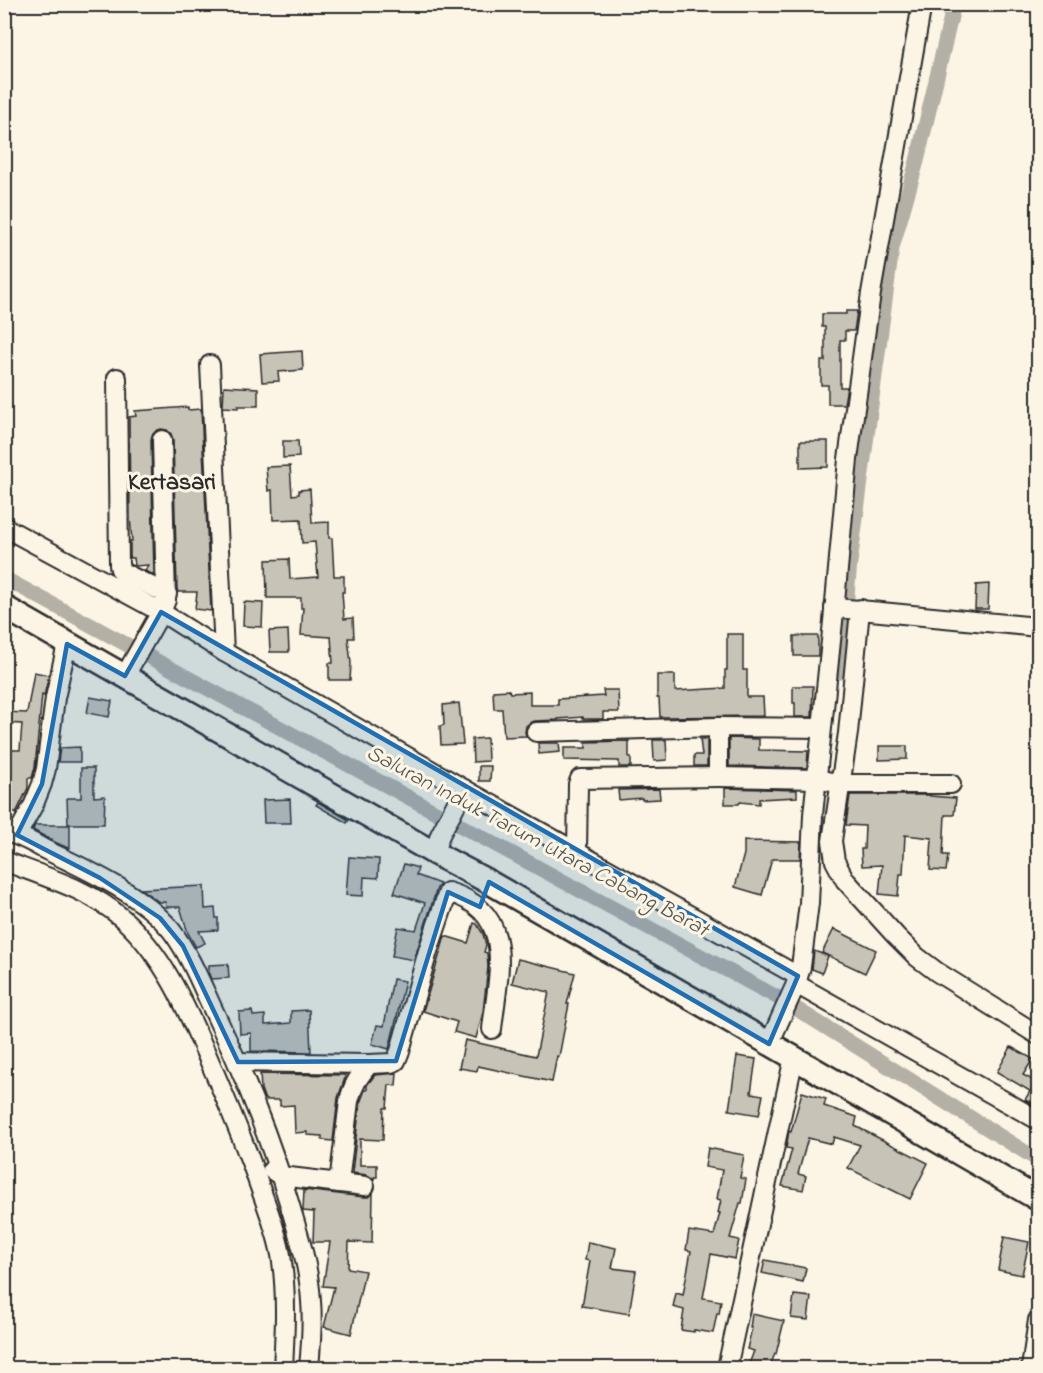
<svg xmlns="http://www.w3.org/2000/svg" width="1043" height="1373" viewBox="0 0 1043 1373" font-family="'Indie Flower',sans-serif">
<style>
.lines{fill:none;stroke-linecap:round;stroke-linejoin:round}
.canal{stroke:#b4b0a5;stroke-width:15}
.building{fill:#c8c3b7;stroke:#2b2b2b;stroke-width:1.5}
.minor-casing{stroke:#2b2b2b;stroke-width:22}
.major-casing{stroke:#2b2b2b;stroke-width:27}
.minor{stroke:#fcf5e5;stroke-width:18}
.major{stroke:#fcf5e5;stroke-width:22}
.marked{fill:#1f6fb2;fill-opacity:0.2;stroke:#1f6fb2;stroke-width:4.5;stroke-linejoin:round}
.labels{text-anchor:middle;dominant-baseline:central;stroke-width:6;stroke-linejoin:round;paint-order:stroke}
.water-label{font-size:22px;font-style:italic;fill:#545350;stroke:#fcf5e5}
.quarter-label{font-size:24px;font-weight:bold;fill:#2b2b2b;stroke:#fcf5e5}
</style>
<rect width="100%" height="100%" fill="#fcf5e5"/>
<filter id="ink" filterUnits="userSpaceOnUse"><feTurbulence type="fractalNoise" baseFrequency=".0167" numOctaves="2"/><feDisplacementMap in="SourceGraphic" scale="12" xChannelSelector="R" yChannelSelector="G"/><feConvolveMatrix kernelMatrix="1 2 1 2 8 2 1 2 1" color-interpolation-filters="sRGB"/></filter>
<g filter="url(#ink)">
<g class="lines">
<!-- canal -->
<g class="canal">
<polyline points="4,578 784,1001 1038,1160"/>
<polyline points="840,672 850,563 892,248 917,161 954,4"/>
</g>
</g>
<!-- building -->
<g class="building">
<polygon points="846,311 857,311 854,331 845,331 845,340 840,340 840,387 847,387 844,404 828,404 828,385 821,385 821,361 825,361 825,327 822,327 822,314 846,314"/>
<polygon points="302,351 303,370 278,372 279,381 262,382 260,354"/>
<polygon points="224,386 258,388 258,406 238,406 238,408 223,407"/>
<polygon points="188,407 188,410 201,409 211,611 195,609 197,592 178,592 177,589 173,440 171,434 167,430 161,429 156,431 152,435 151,440 154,575 145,571 148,565 135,566 134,558 130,558 130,541 132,541 130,517 129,417 136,416 135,411"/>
<polygon points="283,441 298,441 299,457 283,458"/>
<polygon points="800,441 828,441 828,467 800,468"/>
<polygon points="290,466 292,495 299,494 299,490 310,489 312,523 329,522 329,538 332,538 334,576 344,576 344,592 342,592 344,619 353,618 354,638 348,638 351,663 350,680 329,680 329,663 333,663 331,637 301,635 303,608 301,608 301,598 267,598 266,560 289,559 290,579 318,577 315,542 302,543 301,519 273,520 272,490 268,491 266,467"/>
<polygon points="989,584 988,609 975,609 976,585"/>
<polygon points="244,602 263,603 262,627 243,626"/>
<polygon points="288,630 289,652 270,652 269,631"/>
<polygon points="727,634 743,634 743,670 747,670 747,697 763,697 764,716 660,717 659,698 657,698 657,675 675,675 675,691 725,688 725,670 727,670"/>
<rect x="794" y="636" width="24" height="20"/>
<polygon points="34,672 49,675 44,696 42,695 35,767 32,778 28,778 28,788 16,813 6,813 6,803 4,803 4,750 20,750 22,724 4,723 4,712 27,713"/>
<polygon points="793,686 813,686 812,717 795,717 795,703 793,703"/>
<polygon points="509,690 510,693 530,692 530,705 558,705 558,699 604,696 603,690 618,690 619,712 603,712 603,719 583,719 583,717 558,719 558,720 535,721 531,722 526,726 525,732 526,736 504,737 502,709 494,709 493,691"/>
<polygon points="90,697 112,701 109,717 87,713"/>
<polygon points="459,703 463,744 441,745 440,726 444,725 443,705"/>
<polygon points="487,738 488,761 473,762 472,739"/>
<polygon points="729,738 759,739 759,750 808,751 807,768 729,766"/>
<polygon points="700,739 707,739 707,766 694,766 694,755 702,755"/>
<polygon points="653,740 666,740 667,760 654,761"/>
<polygon points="629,741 629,757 631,757 631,767 619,767 619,761 564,760 564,748 586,748 586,742"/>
<polygon points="538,743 559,743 560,752 539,754"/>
<polygon points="879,746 907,746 907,759 879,760"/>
<polygon points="80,747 80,762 58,762 60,748"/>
<polygon points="479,766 491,766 490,781 479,781"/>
<polygon points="81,768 94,768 94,797 105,796 104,824 68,824 67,798 81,798"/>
<polygon points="725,788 797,790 797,797 759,799 759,804 740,802 739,804 725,804"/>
<polygon points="659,789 660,799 642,800 642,798 619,800 618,790"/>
<polygon points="850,795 930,795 930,796 956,798 954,815 945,815 943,855 948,855 946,871 930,870 932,838 905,835 903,874 900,874 898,896 879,894 882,865 862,866 861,849 864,849 865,826 846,825"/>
<polygon points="290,799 291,823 264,823 263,800"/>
<polygon points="318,802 349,820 347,823 316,805"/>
<polygon points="35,825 70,825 70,848 68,848 52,841 52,839 49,839 33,830"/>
<polygon points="744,841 801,842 800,859 772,859 762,895 735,887 744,854"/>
<polygon points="349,857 379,859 378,878 364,877 363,896 346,895"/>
<polygon points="404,864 418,868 416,875 440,884 437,888 414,960 392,956 398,927 416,930 425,903 394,893"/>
<polygon points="204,886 205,909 215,908 216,918 218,918 218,930 199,931 205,943 196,947 188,933 180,907 166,907 165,902 159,902 141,889"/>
<polygon points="474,923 477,924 483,934 486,945 484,952 487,953 488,967 483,1012 476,1038 454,1032 457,1022 423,1011 445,936 468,943"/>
<polygon points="834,929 876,950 865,973 822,953"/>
<polygon points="814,951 828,956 822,973 812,969"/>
<polygon points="518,959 575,973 567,1004 569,1004 559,1057 557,1056 552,1082 478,1066 477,1071 459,1068 465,1040 536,1056 549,992 512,983"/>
<polygon points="228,964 229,978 211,979 209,974 209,965"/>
<polygon points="393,979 405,981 395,1025 389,1049 372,1044 377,1025 384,1026"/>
<polygon points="309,1010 311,1052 251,1051 251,1033 240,1034 239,1012 252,1011 253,1016 265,1015 265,1025 291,1023 291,1011"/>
<polygon points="1011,1047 1033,1059 1023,1075 1036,1082 1038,1077 1038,1107 1025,1100 1030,1091 997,1072"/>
<polygon points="737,1056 756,1059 751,1093 763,1095 759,1115 729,1110"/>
<polygon points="397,1073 396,1086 389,1085 387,1108 384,1108 383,1140 360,1139 360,1165 377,1165 377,1177 374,1177 374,1179 367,1175 352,1173 360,1103 365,1090 367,1090 367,1085 375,1075"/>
<polygon points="260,1074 346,1075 338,1098 333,1141 322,1140 322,1136 307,1135 307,1132 295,1133 294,1105 280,1106 280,1100 265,1100 261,1089"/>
<polygon points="802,1092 826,1099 824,1106 857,1117 855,1126 928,1163 910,1199 848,1168 860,1145 834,1137 832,1144 808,1138 798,1174 806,1176 803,1190 782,1186 792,1149 786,1148 789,1131 791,1132"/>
<polygon points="708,1148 744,1155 740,1178 746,1179 742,1203 740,1203 730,1238 739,1240 735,1259 711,1254 703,1298 721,1301 719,1314 717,1313 713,1333 694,1330 694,1332 681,1330 684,1310 673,1307 676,1293 683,1295 691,1251 686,1250 689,1231 714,1235 720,1213 718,1213 721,1200 717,1199 722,1170 705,1167"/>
<polygon points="304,1190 364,1197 369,1197 373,1193 372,1243 349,1242 348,1268 365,1271 351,1334 324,1327 334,1287 323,1286 330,1242 313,1242 314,1212 303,1211"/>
<polygon points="1004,1237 1029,1242 1022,1275 998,1270"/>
<polygon points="588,1242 616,1248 612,1268 636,1271 629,1314 582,1306 590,1261 585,1260"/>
<polygon points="765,1260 806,1268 803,1282 762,1273"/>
<polygon points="794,1295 811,1297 808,1320 791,1318"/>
<polygon points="752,1314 784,1321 776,1354 775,1354 769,1368 760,1368 749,1364 754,1351 747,1349 752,1328 750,1328"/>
</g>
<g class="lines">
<!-- minor casing -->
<g class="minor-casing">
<g id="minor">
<polyline points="210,365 224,652"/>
<polyline points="117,378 119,565 120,569 124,573 167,594"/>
<polyline points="4,527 161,612 224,652 464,789 798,976"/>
<polyline points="834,608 860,610 848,733 832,841 835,861 845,880 896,936 917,957 937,972 1038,1035"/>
<polyline points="861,609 860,610 1038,627"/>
<polyline points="126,676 131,665 161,612 166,600 162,440"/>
<polyline points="718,727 718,777 817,779 841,784 951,784"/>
<polyline points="536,732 718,727 821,728"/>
<path d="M4 832C19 834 33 843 46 850 86 869 143 895 171 930 191 956 203 989 217 1018 245 1077 269 1137 288 1199 298 1233 309 1266 311 1301 313 1323 311 1346 309 1368"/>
<polyline points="17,835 34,804 42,784 46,769 55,698 67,644"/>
<polyline points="577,852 578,784 580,779 718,777"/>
<polyline points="434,853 440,835 464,789"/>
<path d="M4 861C45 877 89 889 122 918 164 955 187 1009 209 1060 225 1097 241 1135 255 1173 264 1200 276 1227 281 1255 287 1292 285 1331 283 1368"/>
<polyline points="796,984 1038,1120"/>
<polyline points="769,1044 796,984 801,967 809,903 813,815 835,602 848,459 871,293 922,4"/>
<path d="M238 1062 369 1064 391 1063 396 1061 400 1051 428 951 448 892C517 912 498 974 492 1029"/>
<polyline points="272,1170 281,1176 365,1186"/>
<path d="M339 1183 349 1101C353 1084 359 1077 369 1064"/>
<polyline points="727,1368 794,1057"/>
<polyline points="1031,1368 1038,1320"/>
</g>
</g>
<!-- major casing -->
<g class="major-casing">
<polyline id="major" points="4,607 434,853 489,882 696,1001 1038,1199"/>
</g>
<!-- minor -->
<use href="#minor" class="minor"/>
<!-- major -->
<use href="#major" class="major"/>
</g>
</g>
<!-- marked area -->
<path class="marked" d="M161 612 798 976 769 1044 489 882 480 907 448 892 396 1061 238 1062 183 946 160 918 100 878 17 835 42 784 67 644 125 676Z"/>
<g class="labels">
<!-- water labels -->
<g class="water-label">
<text transform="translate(537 842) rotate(28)">Saluran Induk Tarum Utara Cabang Barat</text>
</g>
<!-- quarter labels -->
<g class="quarter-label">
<text x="172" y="483">Kertasari</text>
</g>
</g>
<!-- margin -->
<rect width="1043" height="1373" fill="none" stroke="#fcf5e5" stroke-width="24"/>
<rect x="12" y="12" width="1019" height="1349" fill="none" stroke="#2b2b2b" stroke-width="2" filter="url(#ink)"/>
</svg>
